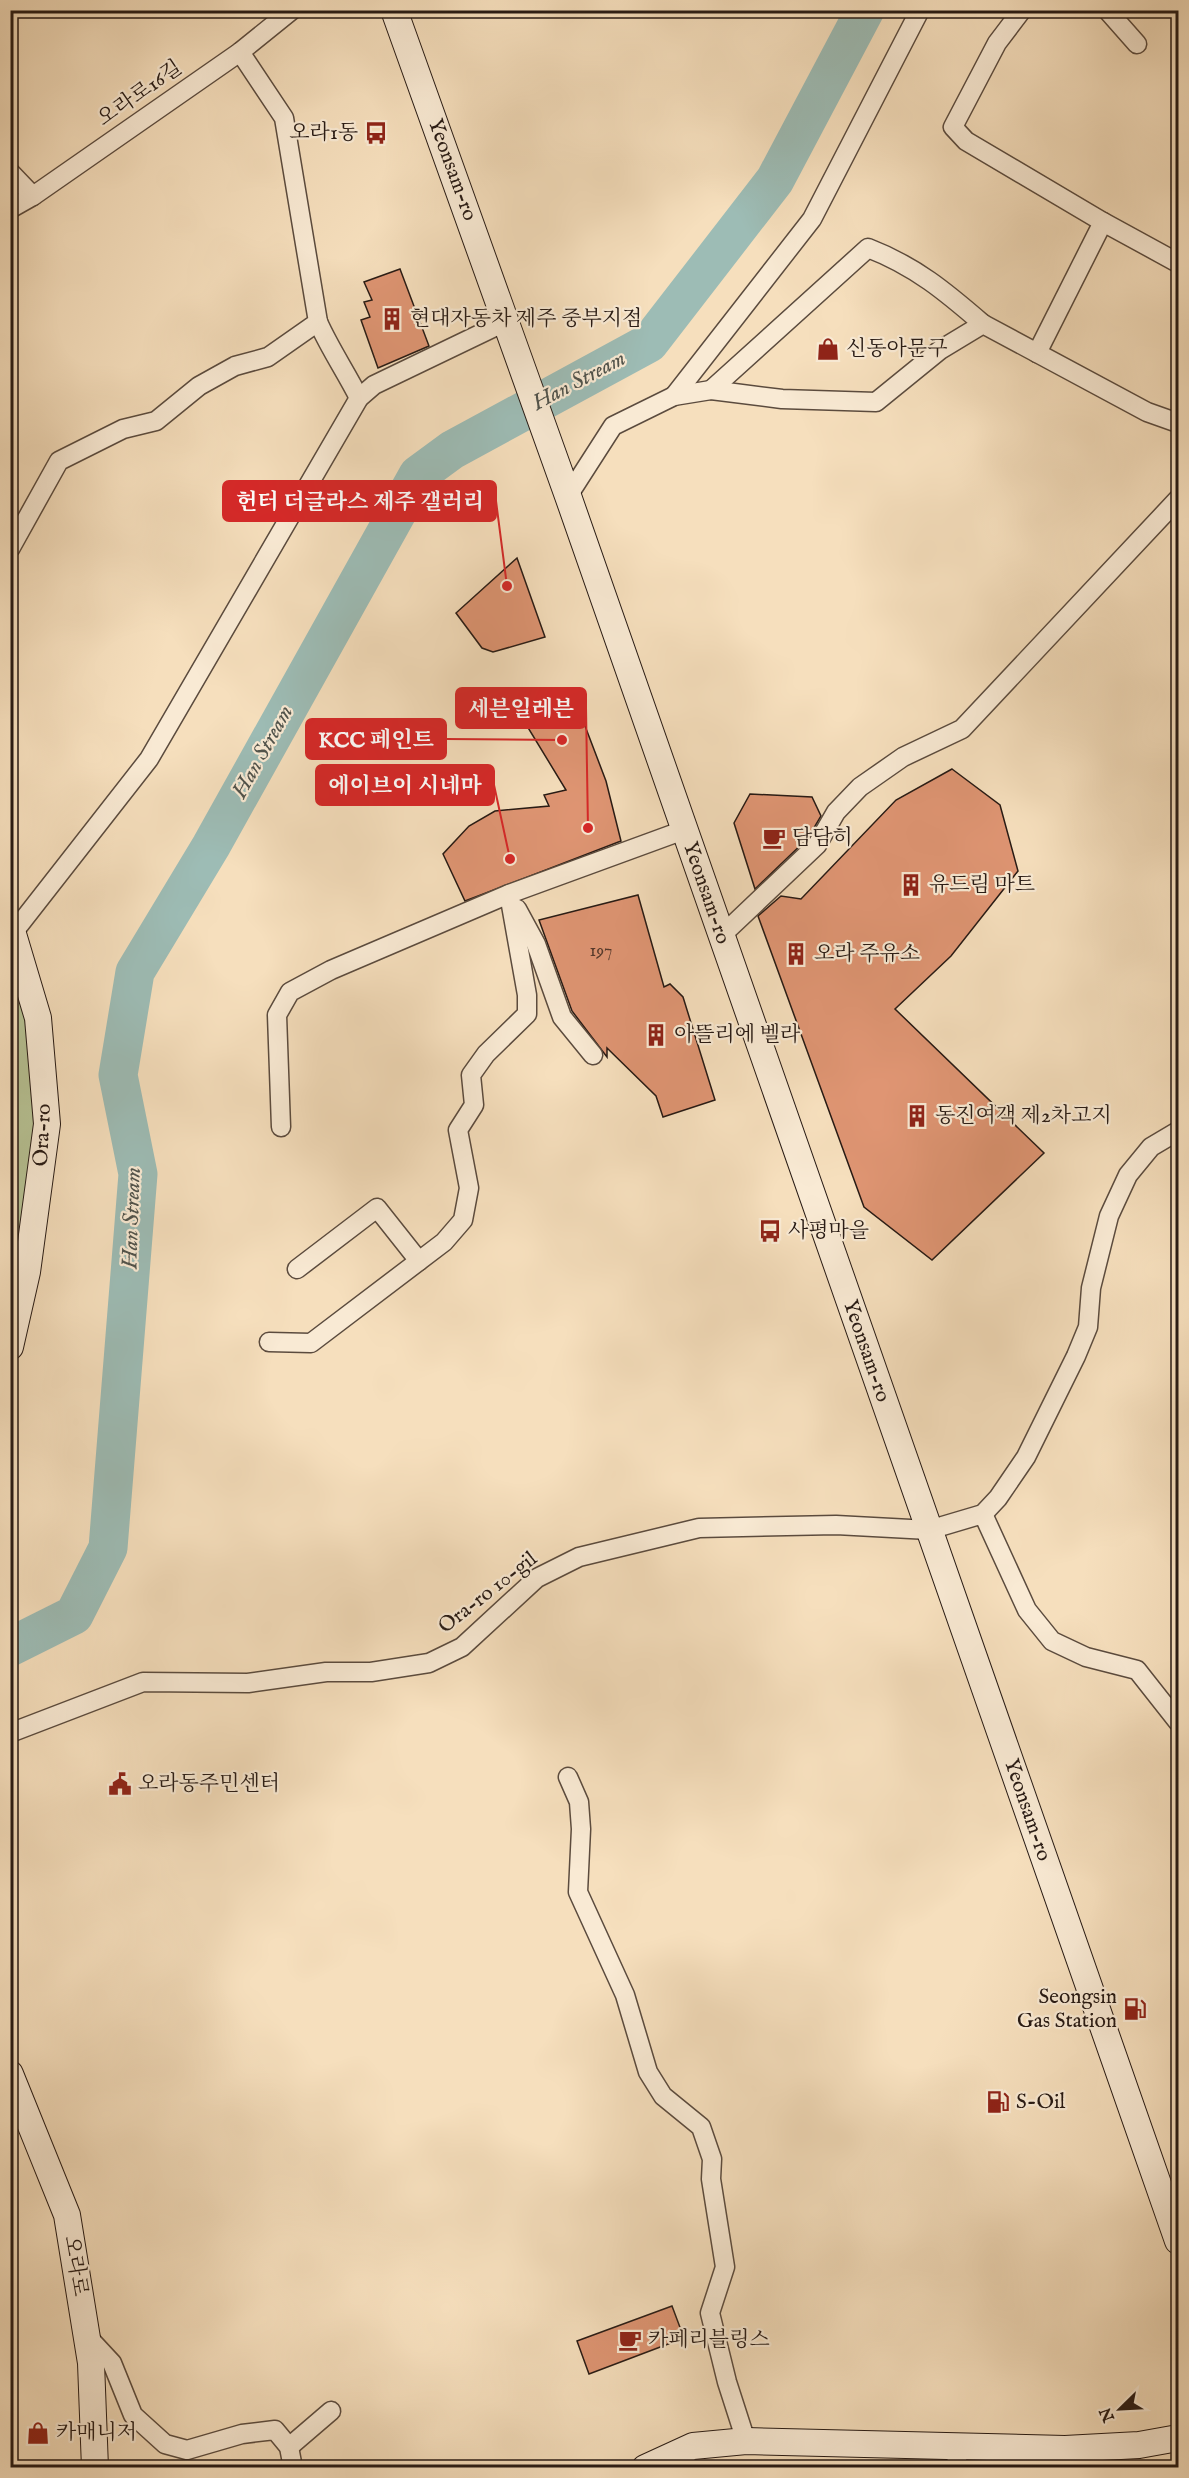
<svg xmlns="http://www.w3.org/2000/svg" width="1189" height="2478" viewBox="0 0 1189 2478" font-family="'IM FELL English','Noto Serif KR',serif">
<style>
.green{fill:#b7c395;stroke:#6f6e54;stroke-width:1.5}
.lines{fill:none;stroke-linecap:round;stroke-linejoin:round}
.river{stroke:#9dbcb5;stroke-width:39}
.building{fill:#df9573;stroke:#271a14;stroke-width:1.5}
.street-casing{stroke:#5b4b3e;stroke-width:21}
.secondary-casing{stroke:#271a14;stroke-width:28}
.street{stroke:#f9ead4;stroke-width:18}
.secondary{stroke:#f9ead4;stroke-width:26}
.labels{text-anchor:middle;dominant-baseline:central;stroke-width:4.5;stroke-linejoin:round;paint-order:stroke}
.number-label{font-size:18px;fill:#55392c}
.street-label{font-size:21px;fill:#271a14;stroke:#f9ead4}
.poi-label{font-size:21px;fill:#271a14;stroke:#f9ead4;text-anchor:start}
.water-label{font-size:22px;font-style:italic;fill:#50534c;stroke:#f9ead4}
.leader{fill:none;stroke:#d62828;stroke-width:2}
.callout-dot{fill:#d62828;stroke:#f9ead4;stroke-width:2}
.callout{fill:#d62828;stroke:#d62828;stroke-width:2}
.callout-label{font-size:22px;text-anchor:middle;font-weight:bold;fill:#fff}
</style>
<rect width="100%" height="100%" fill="#f6dfbd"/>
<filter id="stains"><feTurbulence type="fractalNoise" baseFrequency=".00333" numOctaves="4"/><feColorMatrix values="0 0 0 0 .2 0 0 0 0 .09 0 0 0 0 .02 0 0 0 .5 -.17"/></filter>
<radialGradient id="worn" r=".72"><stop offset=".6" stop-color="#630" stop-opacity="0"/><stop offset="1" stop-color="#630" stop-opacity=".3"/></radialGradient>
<!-- green -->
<polygon class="green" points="11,923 47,1124 11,1347"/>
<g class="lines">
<!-- river -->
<polyline class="river" points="10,1647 74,1615 108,1548 138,1174 118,1075 135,972 211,846 418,475 452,450 649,343 775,180 865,10"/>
</g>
<!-- building -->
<g class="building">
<polygon points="400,269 429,346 378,368 361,320 370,317 364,302 372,300 364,282"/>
<polygon points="517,558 545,637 493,652 482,648 456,613"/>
<polygon points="574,697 606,781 621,841 465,901 443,854 469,826 495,811 549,806 544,795 566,790 527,726 537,712"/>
<polygon points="952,769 1000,805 1018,871 951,956 895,1009 1044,1153 932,1260 864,1207 758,916 781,896 801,899 896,800"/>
<polygon points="750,794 812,797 821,816 808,838 755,889 734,823"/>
<polygon points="638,895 664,987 670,984 683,997 715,1100 663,1117 656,1096 607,1048 607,1057 572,1011 539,920"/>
<polygon points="672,2306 684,2338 589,2374 577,2341"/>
</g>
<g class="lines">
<!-- street casing -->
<g class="street-casing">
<g id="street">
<polyline points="1022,10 997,43 953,127 966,141 1103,222 1178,263"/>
<polyline points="1107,10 1137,44"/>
<polyline points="10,172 33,196"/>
<polyline points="10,209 33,196 240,52 292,10"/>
<path d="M318 322C330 349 346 372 359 398"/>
<polyline points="1037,353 1103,222"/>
<path d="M711 390 868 248C915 266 946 292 983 324"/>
<polyline points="674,396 812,219 920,10"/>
<polyline points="568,496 613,426 674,396 711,390 782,399 876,402 940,350 983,324 1147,412 1178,423"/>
<polyline points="10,549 59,461 123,429 156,421 199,386 235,366 268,357 318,322 284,118 240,52"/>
<polyline points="517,909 536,944 562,1017 593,1055"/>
<polyline points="13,933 149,759 359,398 374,385 507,321"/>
<polyline points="721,936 817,845 836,812 860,787 903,757 962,729 1178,499"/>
<polyline points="281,1127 277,1015 290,992 331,970 509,894 684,830"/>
<polyline points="297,1269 377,1208 419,1261"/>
<polyline points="269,1342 311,1343 444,1242 463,1220 469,1188 458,1130 474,1105 471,1075 486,1054 527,1014 527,995 509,894"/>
<polyline points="983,1514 1027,1610 1052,1641 1086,1657 1137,1670 1178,1722"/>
<polyline points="10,1733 143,1682 248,1683 326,1672 371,1672 429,1663 462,1647 537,1578 579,1557 699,1528 836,1525 929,1530 983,1514 998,1498 1026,1457 1076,1356 1088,1327 1091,1288 1109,1216 1128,1175 1151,1147 1178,1131"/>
<polyline points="568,1777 579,1802 581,1829 578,1892 625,1995 648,2072 663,2096 701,2127 712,2159 711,2179 725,2267 710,2313 727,2382 746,2441"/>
<polyline points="86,2335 112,2363 133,2415 165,2444 187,2450 242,2434 275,2430 289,2447 293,2468"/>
<polyline points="953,2444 959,2468"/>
<polyline points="289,2447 331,2411"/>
</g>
</g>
<!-- secondary casing -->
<g class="secondary-casing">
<g id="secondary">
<polyline points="394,10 568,496 1178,2241"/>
<polyline points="10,924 38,1018 47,1124 27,1272 10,1347"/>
<polyline points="10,2074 67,2215 91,2363 95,2468"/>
<polyline points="645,2468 693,2446 746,2441 1065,2449 1139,2445 1178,2438"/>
</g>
</g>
<!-- street -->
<use href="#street" class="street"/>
<!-- secondary -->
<use href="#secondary" class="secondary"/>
</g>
<!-- icons -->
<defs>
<g id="bus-bare" transform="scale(1.8)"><path d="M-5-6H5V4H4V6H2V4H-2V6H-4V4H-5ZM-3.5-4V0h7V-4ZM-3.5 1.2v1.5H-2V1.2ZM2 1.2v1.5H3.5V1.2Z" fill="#8f2418" stroke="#f9ead4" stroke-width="2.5" paint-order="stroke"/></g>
<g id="building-bare" transform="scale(1.8)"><path d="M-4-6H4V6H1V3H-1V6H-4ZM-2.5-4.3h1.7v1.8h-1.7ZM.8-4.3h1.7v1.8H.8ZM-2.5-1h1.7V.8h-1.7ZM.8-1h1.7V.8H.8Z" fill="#8f2418" stroke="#f9ead4" stroke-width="2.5" paint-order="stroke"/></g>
<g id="shop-bare" transform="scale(1.8)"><path d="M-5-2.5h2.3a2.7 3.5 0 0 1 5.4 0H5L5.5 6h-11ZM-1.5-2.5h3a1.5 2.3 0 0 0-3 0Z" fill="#8f2418" stroke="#f9ead4" stroke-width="2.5" paint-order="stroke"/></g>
<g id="cafe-bare" transform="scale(1.8)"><path d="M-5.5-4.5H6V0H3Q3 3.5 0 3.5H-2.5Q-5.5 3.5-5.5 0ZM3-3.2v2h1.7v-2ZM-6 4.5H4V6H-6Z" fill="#8f2418" stroke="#f9ead4" stroke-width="2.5" paint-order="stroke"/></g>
<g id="civic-bare" transform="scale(1.8)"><path d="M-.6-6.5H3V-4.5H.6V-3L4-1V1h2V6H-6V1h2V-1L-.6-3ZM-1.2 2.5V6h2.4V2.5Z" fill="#8f2418" stroke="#f9ead4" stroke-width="2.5" paint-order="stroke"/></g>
<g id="fuel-bare" transform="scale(1.8)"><path d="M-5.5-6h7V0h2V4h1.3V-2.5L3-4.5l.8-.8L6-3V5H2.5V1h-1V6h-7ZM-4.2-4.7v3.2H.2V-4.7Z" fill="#8f2418" stroke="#f9ead4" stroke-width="2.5" paint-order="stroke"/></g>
</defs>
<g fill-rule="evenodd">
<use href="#bus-bare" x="376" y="133"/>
<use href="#building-bare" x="392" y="319"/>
<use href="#shop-bare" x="828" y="349"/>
<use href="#cafe-bare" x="774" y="838"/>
<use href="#building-bare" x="911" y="885"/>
<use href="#building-bare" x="796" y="954"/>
<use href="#building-bare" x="656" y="1035"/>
<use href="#building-bare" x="917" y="1116"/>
<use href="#bus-bare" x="770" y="1231"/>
<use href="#civic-bare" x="120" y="1784"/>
<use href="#fuel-bare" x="1135" y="2009"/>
<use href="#fuel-bare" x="998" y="2102"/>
<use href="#cafe-bare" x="630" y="2340"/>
<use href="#shop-bare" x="38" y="2433"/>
</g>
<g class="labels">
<!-- number labels -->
<g class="number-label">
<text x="601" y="951">197</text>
</g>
<!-- street labels -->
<g class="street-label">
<text transform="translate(140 94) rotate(-35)">오라로16길</text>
<text transform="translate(452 170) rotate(70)">Yeonsam-ro</text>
<text transform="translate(706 893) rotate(71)">Yeonsam-ro</text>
<text transform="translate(43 1135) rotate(-87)">Ora-ro</text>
<text transform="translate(866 1351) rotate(71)">Yeonsam-ro</text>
<text transform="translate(488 1593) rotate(-38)">Ora-ro 10-gil</text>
<text transform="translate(1027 1810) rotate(71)">Yeonsam-ro</text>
<text transform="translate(75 2266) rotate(81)">오라로</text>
</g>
<!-- poi labels -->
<g class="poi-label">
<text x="358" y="133" text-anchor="end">오라1동</text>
<text x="410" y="319">현대자동차 제주 중부지점</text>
<text x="846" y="349">신동아문구</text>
<text x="792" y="838">담담히</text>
<text x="929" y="885">유드림 마트</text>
<text x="814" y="954">오라 주유소</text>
<text x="674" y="1035">아뜰리에 벨라</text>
<text x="935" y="1116">동진여객 제2차고지</text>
<text x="788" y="1231">사평마을</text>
<text x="138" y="1784">오라동주민센터</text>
<text x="1117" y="1997" text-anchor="end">Seongsin<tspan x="1117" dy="24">Gas Station</tspan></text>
<text x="1016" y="2102">S-Oil</text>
<text x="648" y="2340">카페리블링스</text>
<text x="56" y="2433">카매니저</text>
</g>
<!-- water labels -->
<g class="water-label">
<text transform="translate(579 381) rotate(-28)">Han Stream</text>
<text transform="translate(263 752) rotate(-61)">Han Stream</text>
<text transform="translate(132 1218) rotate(-88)">Han Stream</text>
</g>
</g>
<!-- callouts -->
<path class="leader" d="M507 586L496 501M588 828L586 708M562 740L446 739M510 859L494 785"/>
<g class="callout-dot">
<circle cx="507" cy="586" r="6"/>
<circle cx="588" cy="828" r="6"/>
<circle cx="562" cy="740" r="6"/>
<circle cx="510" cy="859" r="6"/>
</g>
<g class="callout">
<rect x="223" y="481" width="273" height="40" rx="6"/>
<rect x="456" y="688" width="130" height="40" rx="6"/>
<rect x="306" y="719" width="140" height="40" rx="6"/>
<rect x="316" y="765" width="178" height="40" rx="6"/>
</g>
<g class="callout-label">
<text x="360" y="509">헌터 더글라스 제주 갤러리</text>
<text x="521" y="716">세븐일레븐</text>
<text x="376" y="747">KCC 페인트</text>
<text x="405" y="793">에이브이 시네마</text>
</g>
<!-- margin -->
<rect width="1189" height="2478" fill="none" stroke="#f6dfbd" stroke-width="36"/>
<rect x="12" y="12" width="1165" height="2454" fill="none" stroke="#271a14" stroke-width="3"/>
<rect x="18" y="18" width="1153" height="2442" fill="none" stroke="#271a14" stroke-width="1.5"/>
<!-- north arrow -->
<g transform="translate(1120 2409) rotate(246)" stroke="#f9ead4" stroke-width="4.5" paint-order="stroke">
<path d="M0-4.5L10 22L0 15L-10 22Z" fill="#271a14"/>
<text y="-9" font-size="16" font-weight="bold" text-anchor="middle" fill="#271a14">N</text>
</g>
<rect width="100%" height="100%" filter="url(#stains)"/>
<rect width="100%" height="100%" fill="url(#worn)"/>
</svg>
